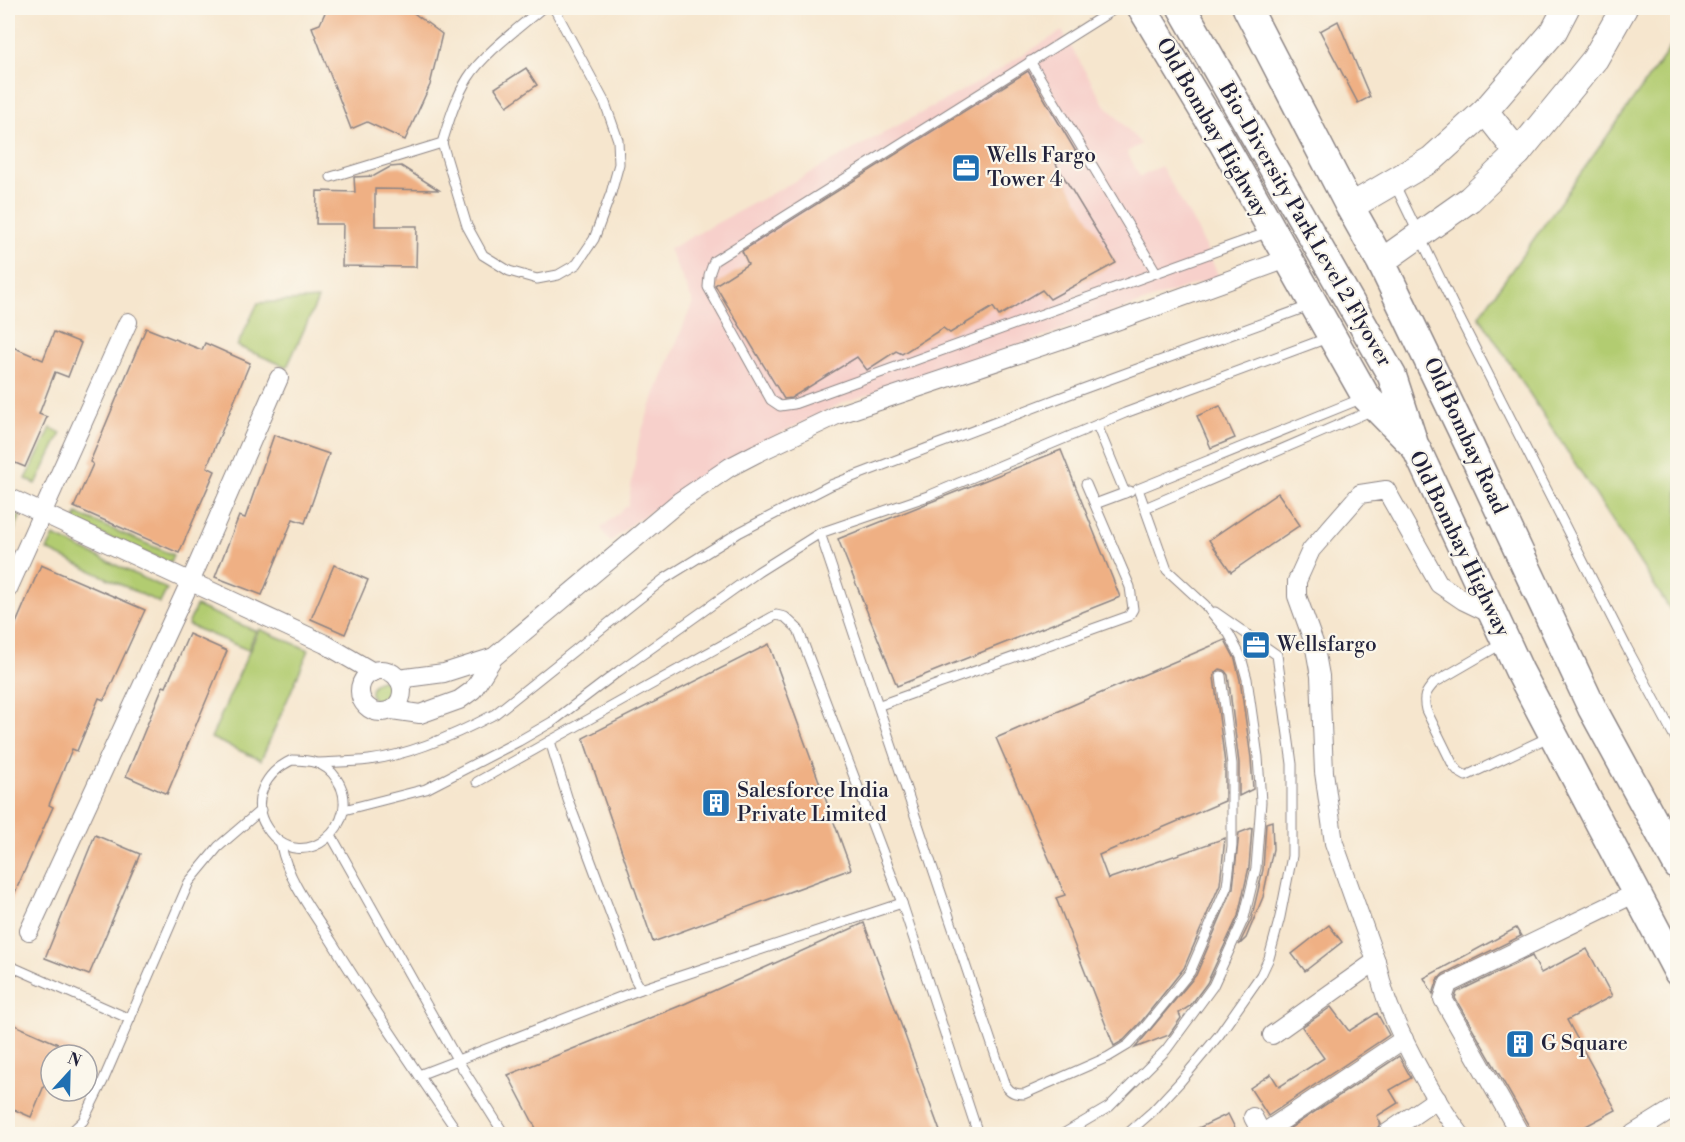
<svg xmlns="http://www.w3.org/2000/svg" width="1685" height="1142" viewBox="0 0 1685 1142" font-family="'Libre Bodoni',serif">
<style>
.built{fill:#f7d0cb}
.green{fill:#b2cc71;stroke:#6a7756;stroke-width:1.5}
.building{fill:#efb084}
.lines{fill:none;stroke-linecap:round;stroke-linejoin:round}
.lane-casing{stroke:#8c8484;stroke-width:11}
.street-casing{stroke:#8c8484;stroke-width:20}
.secondary-casing{stroke:#8c8484;stroke-width:28}
.primary-casing{stroke:#8c8484;stroke-width:31}
.lane{stroke:#fff;stroke-width:9}
.street{stroke:#fff;stroke-width:18}
.secondary{stroke:#fff;stroke-width:26}
.primary{stroke:#fff;stroke-width:28}
.labels{text-anchor:middle;dominant-baseline:central;stroke-width:4.5;stroke-linejoin:round;paint-order:stroke}
.street-label{font-size:21px;fill:#22223b;stroke:#fbf7ec}
.poi-label{font-size:21px;fill:#22223b;stroke:#fbf7ec;text-anchor:start}
</style>
<rect width="100%" height="100%" fill="#fbf7ec"/>
<filter id="ink" filterUnits="userSpaceOnUse"><feTurbulence type="fractalNoise" baseFrequency=".0167" numOctaves="2"/><feDisplacementMap in="SourceGraphic" scale="12" xChannelSelector="R" yChannelSelector="G"/><feConvolveMatrix kernelMatrix="1 2 1 2 8 2 1 2 1" color-interpolation-filters="sRGB"/></filter>
<filter id="wash" filterUnits="userSpaceOnUse"><feTurbulence type="fractalNoise" baseFrequency=".008" numOctaves="4" result="noise"/><feDisplacementMap in="SourceGraphic" scale="24" xChannelSelector="R" yChannelSelector="G"/><feGaussianBlur stdDeviation="1.35" result="paint"/><feColorMatrix in="noise" values="0 0 0 0 0 0 0 0 0 0 0 0 0 0 0 0 0 1.4 0 .05"/><feComposite in="paint" operator="in"/></filter>
<g filter="url(#wash)">
<rect width="100%" height="100%" fill="#f6e6ce"/>
<!-- built -->
<polygon class="built" points="1062,31 1103,102 1141,144 1127,152 1140,177 1161,166 1197,229 1220,279 1198,283 971,362 845,402 742,452 633,523 610,542 601,528 628,505 639,439 649,410 693,302 669,249 982,80"/>
<!-- green -->
<g class="green">
<polygon points="1677,38 1678,620 1677,620 1479,316"/>
<polygon points="318,299 287,367 237,346 258,303"/>
<polygon points="51,428 61,433 36,484 26,479"/>
<polygon points="8,512 20,517 13,533 8,530"/>
<polygon points="77,514 173,555 170,563 74,523"/>
<polygon points="54,536 167,589 160,603 47,550"/>
<polygon points="196,606 256,631 248,650 188,625"/>
<polygon points="259,629 309,650 261,760 211,738"/>
<circle cx="383" cy="692" r="12"/>
</g>
<g id="blocks">
<!-- building -->
<g class="building">
<polygon points="327,8 407,8 442,34 430,85 405,140 367,122 351,129 312,27 320,24"/>
<polygon points="1338,21 1370,97 1358,103 1320,31"/>
<polygon points="526,68 537,85 507,106 495,88"/>
<polygon points="1028,71 1076,152 1056,164 1116,263 1050,299 1042,290 999,316 993,307 950,333 943,328 902,354 896,351 867,370 857,357 791,398 784,399 715,285 748,264 742,251"/>
<polygon points="401,166 439,190 375,189 375,226 417,226 416,267 342,266 343,224 316,224 317,191 355,192 354,177 374,176 390,167"/>
<polygon points="146,328 202,350 205,343 250,363 207,467 215,471 179,553 74,507 93,464 90,462"/>
<polygon points="54,332 81,343 68,377 55,372 39,414 47,417 25,467 8,460 8,345 43,360"/>
<polygon points="1220,406 1235,438 1211,448 1197,416"/>
<polygon points="274,435 329,454 305,523 293,519 262,595 215,577 239,516 245,518"/>
<polygon points="1061,450 1120,597 897,686 838,539"/>
<polygon points="1278,493 1300,525 1231,572 1209,540"/>
<polygon points="41,565 145,610 104,700 99,698 77,751 72,749 49,805 53,807 8,908 8,642"/>
<polygon points="334,565 368,580 345,634 311,619"/>
<polygon points="189,634 227,651 167,794 126,776 163,686 166,687"/>
<polygon points="1225,640 1235,659 1240,680 1251,758 1253,789 1239,796 1239,763 1228,675 1224,670 1220,669 1215,673 1214,677 1225,764 1225,801 1099,855 1108,879 1225,838 1220,884 1184,968 1141,1022 1124,1040 1114,1046 1056,898 1065,895 996,738"/>
<polygon points="769,644 851,869 653,942 583,738"/>
<polygon points="1272,821 1273,849 1263,897 1246,938 1239,945 1251,920 1263,870 1266,823"/>
<polygon points="1252,828 1249,867 1238,916 1207,983 1190,1006 1179,1013 1181,1018 1169,1035 1135,1048 1196,975 1233,888 1239,833"/>
<polygon points="95,835 140,854 89,975 45,958"/>
<polygon points="864,923 941,1134 539,1134 508,1075 682,1005"/>
<polygon points="1329,925 1342,942 1305,971 1292,954"/>
<polygon points="1516,928 1521,936 1443,974 1438,980 1433,994 1424,978"/>
<polygon points="1587,949 1612,996 1567,1020 1616,1110 1571,1134 1531,1134 1530,1128 1455,998 1457,992 1532,956 1541,973"/>
<polygon points="1331,1007 1349,1031 1377,1013 1389,1035 1268,1116 1250,1088 1271,1074 1279,1087 1324,1058 1302,1027"/>
<polygon points="8,1022 83,1055 51,1055 51,1069 31,1117 8,1107"/>
<polygon points="1399,1056 1411,1078 1390,1090 1398,1103 1377,1116 1381,1124 1376,1129 1375,1134 1281,1134"/>
<polygon points="1228,1114 1238,1134 1186,1134"/>
</g>
</g>
</g>
<g filter="url(#ink)">
<use href="#blocks" fill-opacity="0" stroke="#8c8484" stroke-width="1.5"/>
<g class="lines">
<!-- lane casing -->
<g class="lane-casing">
<g id="lane">
<polyline points="1116,8 714,261 709,275 708,287 771,400 780,406 794,404 1269,232"/>
<polyline points="1030,61 1156,272"/>
<polyline points="442,143 467,226 483,255 509,271 537,279 558,275 577,264 594,239 611,193 619,164 618,140 605,103 554,8"/>
<path d="M331 177 442 143C449 121 455 99 468 78 483 54 520 27 542 8"/>
<polyline points="1394,183 1457,313 1627,648 1678,743"/>
<polyline points="1097,425 1125,493"/>
<polyline points="1095,504 1130,491"/>
<polyline points="1145,508 1373,410"/>
<path d="M820 533 1006 1086C1011 1093 1016 1094 1024 1094L1108 1057 1128 1045 1146 1026 1190 972 1227 886 1232 846V764L1221 676"/>
<path d="M1503 643 1434 683C1425 693 1423 697 1426 710L1453 765 1459 772 1466 776 1551 736"/>
<polyline points="880,705 1129,616 1133,609 1130,587 1086,484"/>
<path d="M292 760C309 760 326 762 336 778 367 822 301 880 267 828 249 801 266 772 292 760Z"/>
<path d="M318 763C335 762 352 762 369 760 409 755 459 733 495 714L664 579 740 532 831 485 1080 390 1312 305"/>
<polyline points="477,782 550,741"/>
<polyline points="344,810 426,789 519,741 552,722 619,671 758,572 820,533 928,496 1125,413 1330,337"/>
<polyline points="331,835 458,1061 504,1134"/>
<path d="M281 845C288 881 312 911 332 942 372 1007 416 1071 459 1134"/>
<polyline points="8,965 130,1019"/>
<polyline points="641,989 635,979 568,800 550,741 776,615 785,617 798,629 902,903 978,1134"/>
<polyline points="419,1075 641,989 902,903"/>
<polyline points="69,1134 83,1121 103,1081 189,882 218,847 261,810"/>
<polyline points="1063,1134 1109,1107 1166,1050 1213,986 1244,918 1256,868 1261,802 1258,757 1247,679 1241,657 1229,634 1205,605 1167,570 1138,489 1363,398"/>
<polyline points="1127,1134 1153,1111 1180,1082 1219,1035 1261,975 1269,958 1280,917 1292,856 1292,764 1277,655 1215,612"/>
</g>
</g>
<!-- street casing -->
<g class="street-casing">
<g id="street">
<polyline points="8,497 325,644 373,672"/>
<polyline points="8,589 128,322"/>
<circle cx="381" cy="691" r="21"/>
<polyline points="398,679 444,673 494,657"/>
<polyline points="392,710 420,714 459,700 473,690 494,657 680,501 730,467 757,453 837,415 1105,325 1287,259"/>
<polyline points="29,931 191,580 279,378"/>
<polyline points="1376,961 1334,843 1324,772 1320,676 1314,643 1297,596 1297,581 1311,550 1360,494 1386,490 1439,584 1464,601 1493,615"/>
<path d="M1272 1035 1376 961C1380 976 1383 992 1389 1006 1404 1045 1435 1101 1460 1134"/>
<polyline points="1253,1117 1262,1134"/>
<polyline points="1262,1134 1404,1039"/>
<polyline points="1386,1134 1437,1099"/>
<polyline points="1520,1134 1443,999 1448,984 1636,893"/>
<polyline points="1633,1134 1678,1106"/>
</g>
</g>
<!-- secondary casing -->
<g class="secondary-casing">
<g id="secondary">
<polyline points="1485,111 1518,153"/>
<polyline points="1350,207 1432,159 1485,111 1554,31 1566,8"/>
<polyline points="1381,262 1470,199 1518,153 1595,59 1624,8"/>
</g>
</g>
<!-- primary casing -->
<g class="primary-casing">
<g id="primary">
<polyline points="1142,8 1222,141 1366,397 1416,448 1519,670 1678,972"/>
<polyline points="1182,8 1392,376 1413,441"/>
<polyline points="1247,8 1350,207 1381,262 1470,447 1592,708 1678,866"/>
</g>
</g>
<!-- lane -->
<use href="#lane" class="lane"/>
<!-- street -->
<use href="#street" class="street"/>
<!-- secondary -->
<use href="#secondary" class="secondary"/>
<!-- primary -->
<use href="#primary" class="primary"/>
</g>
</g>
<!-- icons -->
<defs>
<g id="office-square" transform="scale(1.5)"><rect x="-9" y="-9" width="18" height="18" rx="4" fill="#1f6fb2" stroke="#fbf7ec"/><path d="M-6-3h4V-5.5h4V-3h4V5H-6ZM-1-4.5V-3h2v-1.5ZM-6 0V1H6V0Z" fill="#fff"/></g>
<g id="building-square" transform="scale(1.5)"><rect x="-9" y="-9" width="18" height="18" rx="4" fill="#1f6fb2" stroke="#fbf7ec"/><path d="M-4-6H4V6H1V3H-1V6H-4ZM-2.5-4.3h1.7v1.8h-1.7ZM.8-4.3h1.7v1.8H.8ZM-2.5-1h1.7V.8h-1.7ZM.8-1h1.7V.8H.8Z" fill="#fff"/></g>
</defs>
<g fill-rule="evenodd">
<use href="#office-square" x="966" y="168"/>
<use href="#office-square" x="1256" y="645"/>
<use href="#building-square" x="716" y="803"/>
<use href="#building-square" x="1520" y="1044"/>
</g>
<g class="labels">
<!-- street labels -->
<g class="street-label">
<text transform="translate(1212 128) rotate(60)">Old Bombay Highway</text>
<text transform="translate(1305 225) rotate(60)">Bio-Diversity Park Level 2 Flyover</text>
<text transform="translate(1465 436) rotate(65)">Old Bombay Road</text>
<text transform="translate(1459 544) rotate(64)">Old Bombay Highway</text>
</g>
<!-- poi labels -->
<g class="poi-label">
<text x="987" y="156">Wells Fargo<tspan x="987" dy="24">Tower 4</tspan></text>
<text x="1277" y="645">Wellsfargo</text>
<text x="737" y="791">Salesforce India<tspan x="737" dy="24">Private Limited</tspan></text>
<text x="1541" y="1044">G Square</text>
</g>
</g>
<!-- margin -->
<rect width="1685" height="1142" fill="none" stroke="#fbf7ec" stroke-width="30"/>
<!-- north arrow -->
<g transform="translate(69 1073) rotate(22)"><circle r="28" fill="#fbf7ec" stroke="#a4a2a5" stroke-width="1.5"/>
<path d="M0-4.5L10 22L0 15L-10 22Z" fill="#1f6fb2"/>
<text y="-9" font-size="16" font-weight="bold" text-anchor="middle" fill="#22223b">N</text>
</g>
</svg>
